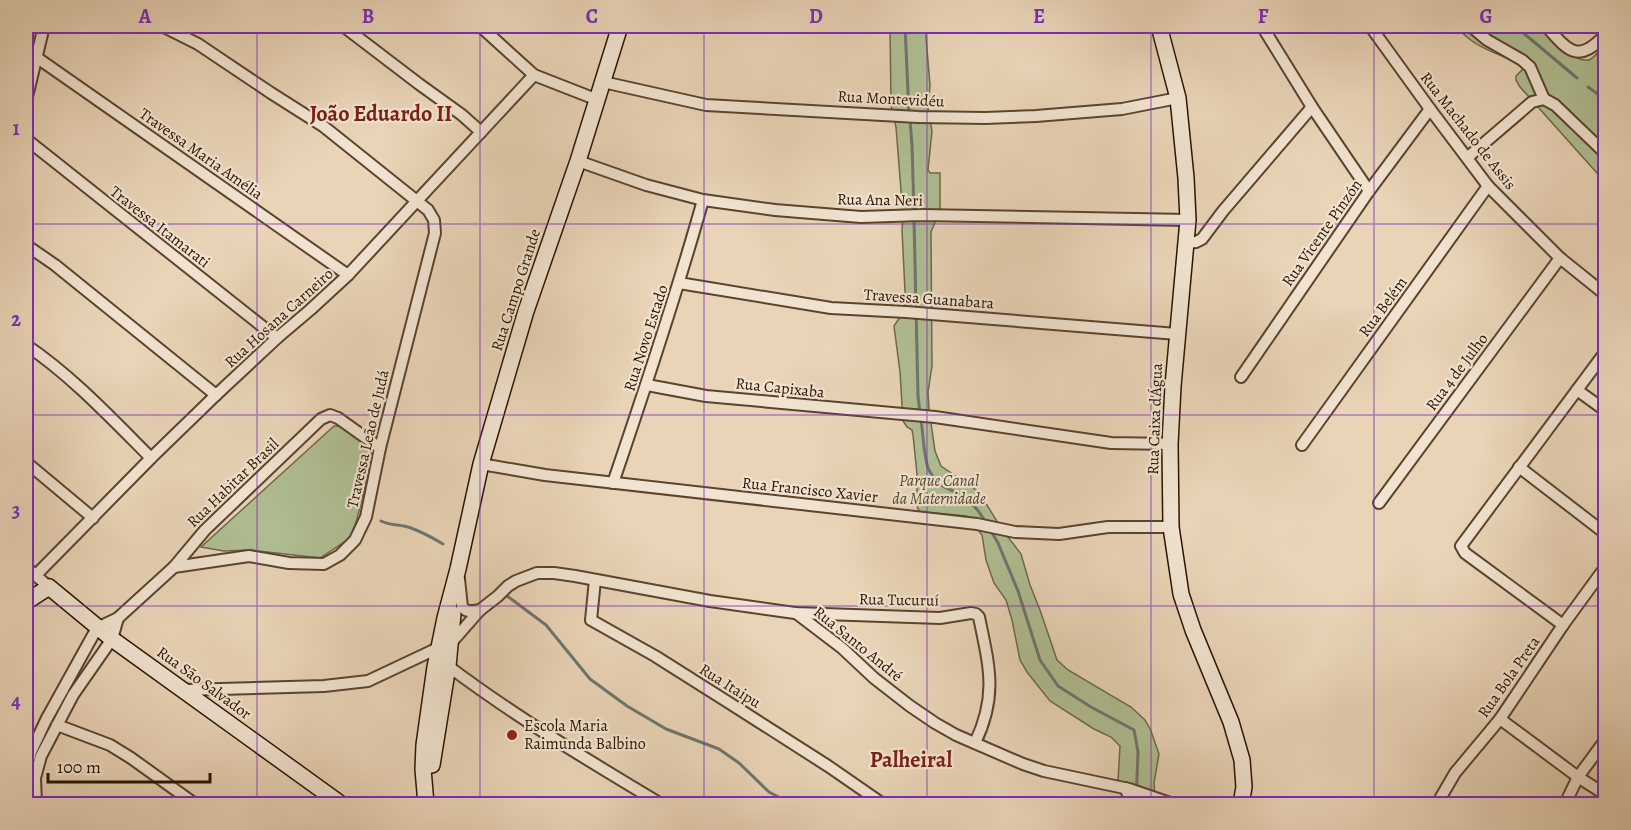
<svg xmlns="http://www.w3.org/2000/svg" width="1631" height="830" viewBox="0 0 1631 830" font-family="Alegreya,serif">
<style>
.green{fill:#b0be93;stroke:#6d694a;stroke-width:1.5}
.lines{fill:none;stroke-linecap:round;stroke-linejoin:round}
.stream{stroke:#6e756e;stroke-width:3}
.street-casing{stroke:#5a442e;stroke-width:14}
.secondary-casing{stroke:#2a1400;stroke-width:18}
.street{stroke:#f1e3d0;stroke-width:10}
.secondary{stroke:#f1e3d0;stroke-width:15}
.grid{fill:none;stroke:#7b2cbf;stroke-width:1.5;stroke-opacity:0.55}
.poi-dot{fill:#8f2418;stroke:#f1e3d0;stroke-width:2}
.labels{text-anchor:middle;dominant-baseline:central;stroke-width:4.5;stroke-linejoin:round;paint-order:stroke}
.street-label{font-size:16px;fill:#2a1400;stroke:#f1e3d0}
.park-label{font-size:16px;font-style:italic;fill:#52472c;stroke:#f1e3d0}
.poi-label{font-size:16px;fill:#2a1400;stroke:#f1e3d0;text-anchor:start}
.district-label{font-size:22px;font-weight:bold;fill:#7a1f14;stroke:#f1e3d0}
.neatline{fill:none;stroke:#7b2cbf;stroke-width:2}
.grid-label{font-size:20px;text-anchor:middle;font-weight:bold;fill:#7b2cbf}
</style>
<rect width="100%" height="100%" fill="#e9d4b7"/>
<filter id="stains"><feTurbulence type="fractalNoise" baseFrequency=".00333" numOctaves="4"/><feColorMatrix values="0 0 0 0 .2 0 0 0 0 .09 0 0 0 0 .02 0 0 0 .5 -.17"/></filter>
<radialGradient id="worn" r=".72"><stop offset=".6" stop-color="#630" stop-opacity="0"/><stop offset="1" stop-color="#630" stop-opacity=".3"/></radialGradient>
<!-- green -->
<g class="green">
<polygon points="890,26 927,26 926,37 930,85 928,108 932,131 928,170 930,173 940,173 940,210 931,232 932,366 928,392 929,409 935,451 941,466 979,492 1001,528 1021,554 1030,585 1040,610 1057,660 1068,670 1131,707 1145,720 1151,731 1159,754 1154,783 1155,797 1160,804 1125,804 1118,781 1120,746 1111,737 1094,729 1050,701 1027,672 1020,660 1012,620 1006,600 994,583 986,560 982,535 966,516 924,512 919,511 917,506 917,474 913,435 912,430 907,427 903,421 900,372 894,326 898,320 906,312 902,230 903,216 896,127 891,106"/>
<path d="M1453 26H1539C1549 35 1577 67 1591 59 1596 55 1601 49 1605 44V182L1520 87 1516 80V76L1523 69V66C1508 57 1490 53 1475 43 1467 38 1461 31 1453 26Z"/>
<polygon points="334,426 340,426 371,449 372,459 357,519 350,538 320,558 250,550 224,551 201,547"/>
</g>
<g class="lines">
<!-- stream -->
<g class="stream">
<polyline points="905,26 909,114"/>
<polyline points="1515,26 1577,78"/>
<polyline points="1588,87 1606,100"/>
<polyline points="910,120 912,145 914,212"/>
<polyline points="914,219 918,396 920,413"/>
<path d="M921 420C923 432 924 461 929 470 940 491 951 487 965 498 974 504 981 514 986 523"/>
<path d="M381 521C391 526 401 524 411 528 422 532 433 538 443 544"/>
<polyline points="991,531 998,543 1018,591 1040,660 1058,686 1091,707 1134,730 1138,752 1136,804"/>
<polyline points="507,596 546,625 590,679 627,706 666,729 719,749 739,763 769,792 792,804"/>
</g>
<!-- street casing -->
<g class="street-casing">
<g id="street">
<polyline points="162,26 198,44 271,93 323,126 428,210 434,220 435,233 380,448 366,517 355,540 340,555 324,564 289,563 249,556 174,567"/>
<polyline points="343,26 419,84 462,115 481,132"/>
<polyline points="480,26 534,75 598,100"/>
<polyline points="1262,26 1312,107 1369,191"/>
<polyline points="1370,26 1430,109 1488,186 1560,258 1606,295"/>
<path d="M1546 26C1569 52 1578 64 1606 34"/>
<polyline points="1474,29 1487,40 1522,60 1530,67 1544,99"/>
<polyline points="36,57 348,275"/>
<polyline points="603,82 706,105 918,117 985,118 1036,116 1122,109 1178,98"/>
<polyline points="1544,99 1555,105 1606,154"/>
<polyline points="26,101 44,26"/>
<polyline points="26,139 277,338"/>
<polyline points="1468,157 1532,102 1544,99"/>
<polyline points="578,161 646,185 703,200 775,210 861,217 922,215 1188,220"/>
<polyline points="1187,243 1196,242 1202,239 1223,211 1312,107"/>
<polyline points="26,245 55,265 216,395"/>
<polyline points="679,283 831,308 906,312 1177,334"/>
<path d="M26 345C72 376 112 419 151 458"/>
<polyline points="1241,377 1369,191 1430,109"/>
<polyline points="647,385 706,396 935,417 1111,443 1170,444"/>
<polyline points="1577,390 1606,411"/>
<polyline points="1302,445 1488,186"/>
<polyline points="26,462 93,518"/>
<polyline points="481,464 545,475 977,524 1015,532 1059,534 1108,527 1171,527"/>
<polyline points="1519,467 1606,534"/>
<path d="M613 483C645 389 676 296 703 200"/>
<polyline points="1379,503 1560,258"/>
<polyline points="26,567 49,587"/>
<polyline points="36,575 151,458 216,395 277,338 310,310 348,275 534,75"/>
<path d="M459 579 462 607C467 613 473 611 480 610"/>
<polyline points="595,580 591,620 655,656 731,704 828,766 883,804"/>
<polyline points="796,613 842,648 874,678 910,706 935,723 956,735 1023,764 1044,771 1129,789 1173,804"/>
<polyline points="1563,625 1465,553 1461,546 1606,351"/>
<path d="M451 643 480 610 498 596 508 586 516 581 537 573H554L575 576 710 601 795 613 940 618 971 613 976 614 979 617C989 666 998 695 975 743"/>
<path d="M448 666C516 717 589 761 661 804"/>
<polyline points="184,690 324,686 368,681 438,648"/>
<polyline points="1500,719 1578,777 1606,795"/>
<polyline points="57,725 110,745 131,758 195,804"/>
<polyline points="26,774 31,752 46,720 97,628 118,618 174,567 205,530 321,419 330,415 338,418 380,448"/>
<polyline points="1125,788 1130,798 1130,804"/>
<polyline points="36,804 35,778 41,756 73,695 112,639 118,618"/>
<polyline points="1438,804 1441,797 1455,773 1500,719 1563,625 1606,566"/>
<polyline points="1565,804 1578,777 1606,739"/>
</g>
</g>
<!-- secondary casing -->
<g class="secondary-casing">
<g id="secondary">
<polyline points="1159,26 1178,98 1186,178 1188,220 1173,386 1170,444 1171,527 1181,594 1193,630 1231,722 1242,760 1244,787 1241,804"/>
<polyline points="26,602 49,587 112,639 341,804"/>
<polyline points="432,765 448,666 453,614"/>
<polyline points="426,804 423,769 424,745 435,667 445,618 458,569 481,464 526,311 578,161 620,26"/>
</g>
</g>
<!-- street -->
<use href="#street" class="street"/>
<!-- secondary -->
<use href="#secondary" class="secondary"/>
</g>
<!-- grid -->
<path class="grid" d="M257 26V804M480 26V804M704 26V804M927 26V804M1151 26V804M1374 26V804M26 224H1606M26 415H1606M26 606H1606"/>
<!-- markers -->
<circle class="poi-dot" cx="512" cy="735" r="6"/>
<g class="labels">
<!-- street labels -->
<g class="street-label">
<text transform="translate(891 99) rotate(3)">Rua Montevidéu</text>
<text transform="translate(1468 131) rotate(52)">Rua Machado de Assis</text>
<text transform="translate(201 154) rotate(35)">Travessa Maria Amélia</text>
<text transform="translate(880 200) rotate(1)">Rua Ana Neri</text>
<text transform="translate(160 227) rotate(38)">Travessa Itamarati</text>
<text transform="translate(1322 233) rotate(-55)">Rua Vicente Pinzón</text>
<text transform="translate(516 290) rotate(-72)">Rua Campo Grande</text>
<text transform="translate(929 299) rotate(4)">Travessa Guanabara</text>
<text transform="translate(1383 307) rotate(-54)">Rua Belém</text>
<text transform="translate(279 318) rotate(-42)">Rua Hosana Carneiro</text>
<text transform="translate(646 338) rotate(-72)">Rua Novo Estado</text>
<text transform="translate(1457 372) rotate(-53)">Rua 4 de Julho</text>
<text transform="translate(780 388) rotate(6)">Rua Capixaba</text>
<text transform="translate(1155 419) rotate(-88)">Rua Caixa d'Água</text>
<text transform="translate(368 439) rotate(-77)">Travessa Leão de Judá</text>
<text transform="translate(233 483) rotate(-44)">Rua Habitar Brasil</text>
<text transform="translate(810 490) rotate(6)">Rua Francisco Xavier</text>
<text transform="translate(899 600) rotate(1)">Rua Tucuruí</text>
<text transform="translate(858 644) rotate(39)">Rua Santo André</text>
<text transform="translate(1509 677) rotate(-55)">Rua Bola Preta</text>
<text transform="translate(204 683) rotate(36)">Rua São Salvador</text>
<text transform="translate(730 686) rotate(32)">Rua Itaipu</text>
</g>
<!-- park labels -->
<g class="park-label">
<text x="939" y="481">Parque Canal<tspan x="939" dy="18">da Maternidade</tspan></text>
</g>
<!-- poi labels -->
<g class="poi-label">
<text x="524" y="726">Escola Maria<tspan x="524" dy="18">Raimunda Balbino</tspan></text>
</g>
<!-- district labels -->
<g class="district-label">
<text x="381" y="114">João Eduardo II</text>
<text x="911" y="760">Palheiral</text>
</g>
</g>
<!-- margin -->
<rect width="1631" height="830" fill="none" stroke="#e9d4b7" stroke-width="66"/>
<!-- scale -->
<path d="M48 773v9h162v-9" fill="none" stroke="#2a1400" stroke-width="3"/>
<text x="57" y="773" font-size="18" fill="#2a1400" stroke="#f1e3d0" stroke-width="4.5" paint-order="stroke">100 m</text>
<rect x="33" y="33" width="1565" height="764" class="neatline"/>
<g class="grid-label">
<text x="145" y="23">A</text>
<text x="368" y="23">B</text>
<text x="592" y="23">C</text>
<text x="816" y="23">D</text>
<text x="1039" y="23">E</text>
<text x="1263" y="23">F</text>
<text x="1486" y="23">G</text>
<text x="16" y="135">1</text>
<text x="16" y="326">2</text>
<text x="16" y="517">3</text>
<text x="16" y="708">4</text>
</g>
<rect width="100%" height="100%" filter="url(#stains)"/>
<rect width="100%" height="100%" fill="url(#worn)"/>
</svg>
